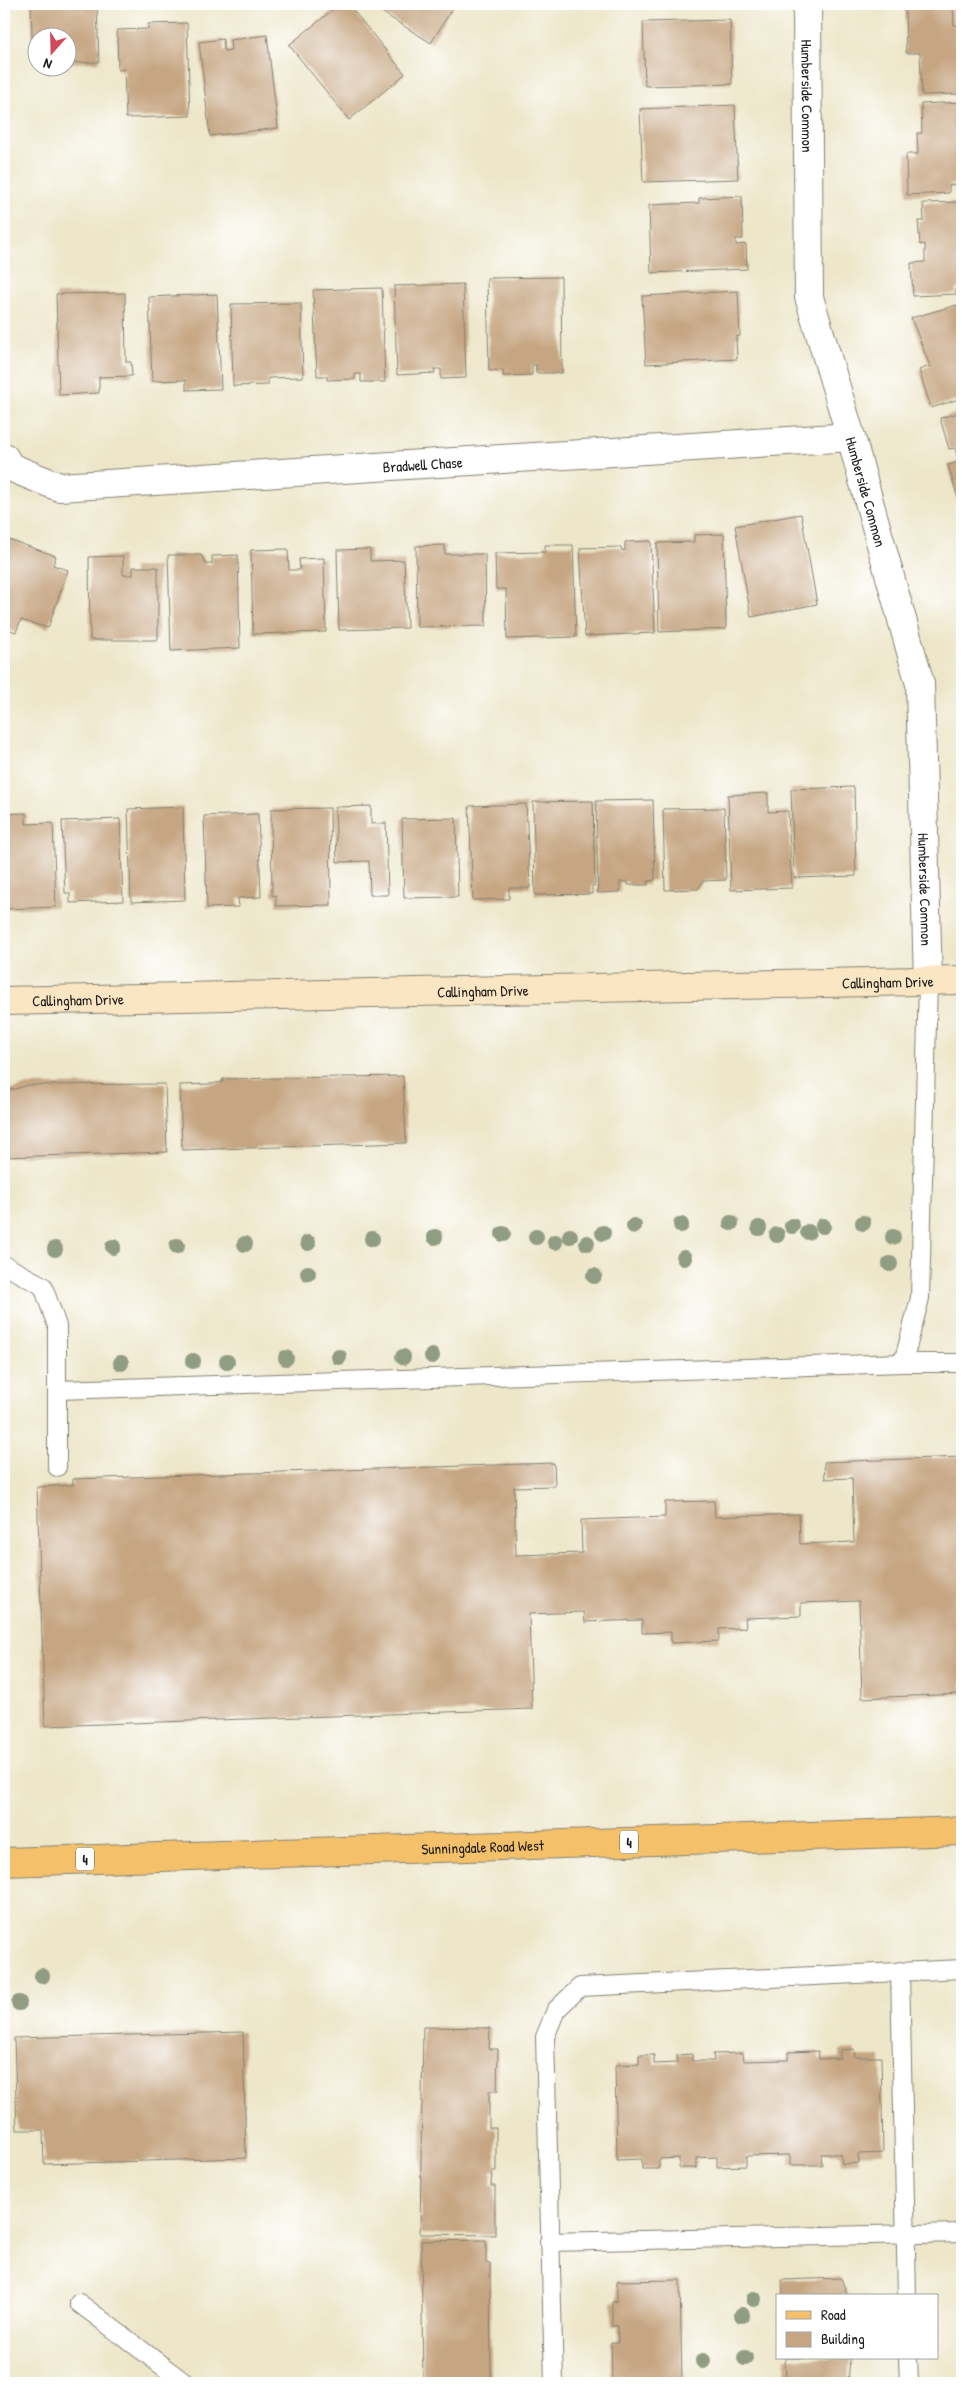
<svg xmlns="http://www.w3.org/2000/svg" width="966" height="2387" viewBox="0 0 966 2387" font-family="'Patrick Hand',sans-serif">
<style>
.building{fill:#c6a682}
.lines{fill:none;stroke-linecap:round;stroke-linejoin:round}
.lane-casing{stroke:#848172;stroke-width:20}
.street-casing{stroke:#848172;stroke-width:30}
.secondary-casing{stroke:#848172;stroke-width:30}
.primary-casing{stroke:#848172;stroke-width:30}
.lane{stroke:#fff;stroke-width:18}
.street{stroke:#fff;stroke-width:28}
.secondary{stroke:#fbe6c3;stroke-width:28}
.primary{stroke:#f4c16a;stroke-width:28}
.tree{fill:#919d83}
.labels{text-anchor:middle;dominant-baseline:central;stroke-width:4;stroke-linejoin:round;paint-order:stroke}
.shield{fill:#fff;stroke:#606060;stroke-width:1}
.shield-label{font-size:14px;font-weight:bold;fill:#1c1c1c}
.street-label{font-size:15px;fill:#1c1c1c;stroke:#fff}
</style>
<rect width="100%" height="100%" fill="#fff"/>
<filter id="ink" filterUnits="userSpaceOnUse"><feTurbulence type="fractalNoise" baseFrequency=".02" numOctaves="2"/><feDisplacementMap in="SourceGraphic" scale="10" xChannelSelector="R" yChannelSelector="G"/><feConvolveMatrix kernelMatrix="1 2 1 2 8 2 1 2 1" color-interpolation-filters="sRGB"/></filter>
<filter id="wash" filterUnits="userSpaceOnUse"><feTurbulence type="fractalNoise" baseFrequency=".0096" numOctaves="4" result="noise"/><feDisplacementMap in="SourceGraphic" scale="20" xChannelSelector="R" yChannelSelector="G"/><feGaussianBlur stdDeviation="1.12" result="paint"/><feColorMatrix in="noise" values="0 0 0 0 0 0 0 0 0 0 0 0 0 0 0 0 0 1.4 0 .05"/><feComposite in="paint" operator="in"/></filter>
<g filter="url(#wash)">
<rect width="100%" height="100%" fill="#ede6c9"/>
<g id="blocks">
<!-- building -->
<g class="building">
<polygon points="31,4 97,4 99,62 68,63 68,38 38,38 38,64 33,64"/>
<polygon points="340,4 348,4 405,74 349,120 289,45"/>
<polygon points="369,4 455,4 431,43"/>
<polygon points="953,4 954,25 962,25 962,94 922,95 920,53 906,53 905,6"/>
<polygon points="730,20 732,84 645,86 643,22"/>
<polygon points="187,23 190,116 126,118 124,69 118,70 117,30 148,29 148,24"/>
<polygon points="267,35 278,128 210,136 199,42 223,39 224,51 231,50 230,40"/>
<polygon points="962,102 962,184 949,185 949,193 907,195 906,154 918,154 917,133 922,133 921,104"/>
<polygon points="735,105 738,179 643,182 640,109"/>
<polygon points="742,196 743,239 736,239 736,245 746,244 747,269 651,273 649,205 699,203 699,198"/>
<polygon points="962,202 962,289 956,289 956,294 913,296 911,263 925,262 925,244 920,245 918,221 924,221 923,203"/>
<polygon points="561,277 562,373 536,373 536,365 532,365 532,375 503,376 503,370 489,371 487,278"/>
<polygon points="463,284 466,378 441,379 441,369 434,369 435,373 397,375 394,286"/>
<polygon points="382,288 385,382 361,382 361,374 355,374 355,379 327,380 327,376 317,376 313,290"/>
<polygon points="738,291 740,336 736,337 737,359 646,364 642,296"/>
<polygon points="125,293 126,362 131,362 132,376 99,377 99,393 59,395 56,294"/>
<polygon points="217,294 221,389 186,390 186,380 152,381 149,297"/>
<polygon points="301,303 303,377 268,378 268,385 233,386 231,304"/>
<polygon points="957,305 960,314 962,313 962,398 931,408 919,370 930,366 911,318"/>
<polygon points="962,412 962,498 958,499 948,465 959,462 955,448 949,449 940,418"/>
<polygon points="801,514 817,604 751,617 735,526"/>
<polygon points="724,534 726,629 659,632 657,543 694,542 694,535"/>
<polygon points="4,538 56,556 53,565 68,570 48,628 21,620 16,632 4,628"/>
<polygon points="651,541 655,633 585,636 580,548 621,547 622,551 625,550 625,542"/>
<polygon points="445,545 445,554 485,554 486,626 417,627 416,546"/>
<polygon points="545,545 573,545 576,637 507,639 506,589 496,589 495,553 545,552"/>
<polygon points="288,549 289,570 300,570 299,559 324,558 326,632 253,634 251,550"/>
<polygon points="370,549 370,561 404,560 407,628 339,630 337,550"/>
<polygon points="168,555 201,555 206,564 212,564 212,556 238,555 240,648 171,651"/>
<polygon points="123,556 123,575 133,575 133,567 158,567 158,640 90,640 89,557"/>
<polygon points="854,787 856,876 794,878 791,789"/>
<polygon points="768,793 768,812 788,811 792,888 731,890 728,795"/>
<polygon points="653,800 655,880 648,881 648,885 628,885 628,882 620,882 620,892 598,893 596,801"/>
<polygon points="593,801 595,885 592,886 592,894 535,895 533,802"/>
<polygon points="526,804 530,888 509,888 509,899 473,900 469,806"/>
<polygon points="371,806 371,824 386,823 388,895 370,895 369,861 337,862 335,807"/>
<polygon points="183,807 185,900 131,902 128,809"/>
<polygon points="330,808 331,905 276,906 276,895 272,896 271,809"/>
<polygon points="724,808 726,880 703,881 698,889 665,890 663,809"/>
<polygon points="26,813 26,824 53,823 56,907 4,909 4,814"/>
<polygon points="258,814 261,897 238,898 239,907 207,908 204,816"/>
<polygon points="456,818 458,897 404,898 402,819"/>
<polygon points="120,819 123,901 70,903 70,893 65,893 62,821"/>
<polygon points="403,1076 406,1143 182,1150 180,1085 211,1084 223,1082 223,1079"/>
<polygon points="165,1084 167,1152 4,1157 4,1090 15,1089 28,1085"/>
<polygon points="962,1457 962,1694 862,1698 859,1601 801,1603 801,1616 745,1618 746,1628 719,1629 719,1641 671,1643 671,1632 642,1633 642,1620 585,1622 584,1612 529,1614 532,1709 45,1726 37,1487 73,1485 73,1479 554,1463 555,1486 514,1487 516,1555 582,1553 581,1520 665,1517 665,1502 714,1501 715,1517 799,1514 800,1544 854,1542 852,1478 825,1479 824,1462"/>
<polygon points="423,2027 490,2028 489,2049 498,2049 497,2091 489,2091 489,2128 496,2128 496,2171 492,2171 491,2186 495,2186 495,2235 420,2234"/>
<polygon points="243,2032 246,2158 44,2164 43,2130 17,2130 14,2038"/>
<polygon points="854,2049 855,2057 881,2057 883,2153 858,2154 859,2163 842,2164 841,2154 821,2154 822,2165 790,2165 790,2155 746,2156 746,2166 717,2167 717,2157 696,2158 696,2168 679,2168 679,2158 659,2159 659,2169 642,2169 642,2159 617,2160 615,2065 639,2064 639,2055 654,2055 654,2064 677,2063 677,2055 692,2054 692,2061 714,2061 713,2054 743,2053 744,2061 788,2060 788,2052 818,2051 819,2059 840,2058 840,2050"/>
<polygon points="486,2240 486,2263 490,2263 491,2383 423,2383 421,2241"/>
<polygon points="841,2278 848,2296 783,2296 782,2280"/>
<polygon points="680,2280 682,2383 612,2383 611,2342 618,2342 618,2326 612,2326 612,2302 617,2301 617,2281"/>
<polygon points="785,2358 850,2358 848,2383 786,2383"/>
</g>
</g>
</g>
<g filter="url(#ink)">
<use href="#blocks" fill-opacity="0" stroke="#848172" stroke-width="1"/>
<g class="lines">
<!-- lane casing -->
<g class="lane-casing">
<g id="lane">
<polyline points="4,1265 43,1286 57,1326 57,1467"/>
<polyline points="903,1363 962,1363"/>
<polyline points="58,1390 903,1363 920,1298 928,982"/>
<polyline points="900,1971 907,2296"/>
<polyline points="549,2242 962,2233"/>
<polyline points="79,2303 185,2383"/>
<polyline points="908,2358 909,2383"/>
<polyline points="554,2383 545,2037 556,2010 580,1987 962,1969"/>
</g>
</g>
<!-- street casing -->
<g class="street-casing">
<g id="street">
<path id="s1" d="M807 4 809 297 851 437 920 684 928 982"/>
<path id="s2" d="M4 457 10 467 59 487 851 437"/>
</g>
</g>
<!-- secondary casing -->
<g class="secondary-casing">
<g id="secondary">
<path id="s3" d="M4 1001 962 980"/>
</g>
</g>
<!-- primary casing -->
<g class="primary-casing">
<g id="primary">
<path id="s4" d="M4 1862 962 1831"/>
</g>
</g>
<!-- lane -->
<use href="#lane" class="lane"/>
<!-- street -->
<use href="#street" class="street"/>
<!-- secondary -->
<use href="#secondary" class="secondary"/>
<!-- primary -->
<use href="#primary" class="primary"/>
</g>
<!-- trees -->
<g class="tree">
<circle cx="731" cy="1223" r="8"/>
<circle cx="863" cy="1223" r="8"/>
<circle cx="681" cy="1225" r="8"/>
<circle cx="634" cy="1226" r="8"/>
<circle cx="792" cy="1226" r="8"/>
<circle cx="823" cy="1226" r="8"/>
<circle cx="759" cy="1228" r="8"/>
<circle cx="808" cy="1232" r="8"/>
<circle cx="603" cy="1233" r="8"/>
<circle cx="503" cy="1234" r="8"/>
<circle cx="777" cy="1235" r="8"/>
<circle cx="570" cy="1236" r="8"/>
<circle cx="435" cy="1237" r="8"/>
<circle cx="536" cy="1237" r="8"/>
<circle cx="893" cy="1237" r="8"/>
<circle cx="372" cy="1239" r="8"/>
<circle cx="555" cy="1242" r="8"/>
<circle cx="308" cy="1243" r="8"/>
<circle cx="587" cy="1243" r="8"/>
<circle cx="245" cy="1244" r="8"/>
<circle cx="177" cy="1246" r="8"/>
<circle cx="113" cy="1247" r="8"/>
<circle cx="55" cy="1249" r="8"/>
<circle cx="684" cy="1258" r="8"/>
<circle cx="890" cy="1264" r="8"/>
<circle cx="308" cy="1273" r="8"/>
<circle cx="594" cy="1276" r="8"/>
<circle cx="432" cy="1356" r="8"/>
<circle cx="339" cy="1357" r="8"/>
<circle cx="403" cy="1357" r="8"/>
<circle cx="286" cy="1358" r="8"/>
<circle cx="193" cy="1361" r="8"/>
<circle cx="227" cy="1362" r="8"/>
<circle cx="121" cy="1363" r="8"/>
<circle cx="42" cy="1976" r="8"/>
<circle cx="19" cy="2003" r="8"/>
<circle cx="754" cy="2299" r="8"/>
<circle cx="742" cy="2315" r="8"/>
<circle cx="745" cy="2358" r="8"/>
<circle cx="703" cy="2361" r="8"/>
</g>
</g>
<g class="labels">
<!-- shield labels -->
<g class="shield">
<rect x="620" y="1830.5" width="18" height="23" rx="4"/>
<rect x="76" y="1847.5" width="18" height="23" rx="4"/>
</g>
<g class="shield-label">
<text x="629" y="1842">4</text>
<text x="85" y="1859">4</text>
</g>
<!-- street labels -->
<g class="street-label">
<text stroke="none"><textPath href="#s1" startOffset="92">Humberside Common</textPath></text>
<text stroke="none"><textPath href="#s2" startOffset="429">Bradwell Chase</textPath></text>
<text stroke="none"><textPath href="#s1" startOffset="496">Humberside Common</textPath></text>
<text stroke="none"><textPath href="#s1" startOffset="901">Humberside Common</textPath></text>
<text stroke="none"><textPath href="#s3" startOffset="884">Callingham Drive</textPath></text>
<text stroke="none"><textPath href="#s3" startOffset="479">Callingham Drive</textPath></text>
<text stroke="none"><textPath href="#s3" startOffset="74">Callingham Drive</textPath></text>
<text stroke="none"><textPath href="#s4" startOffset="479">Sunningdale Road West</textPath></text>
</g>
</g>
<!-- margin -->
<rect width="966" height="2387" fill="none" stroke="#fff" stroke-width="20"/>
<!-- legend -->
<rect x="776" y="2294" width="162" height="65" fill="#ffffff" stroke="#a4a4a4"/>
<rect x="786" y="2311" width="25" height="8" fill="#f4c16a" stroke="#a4a4a4"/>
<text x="821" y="2320" font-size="15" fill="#1c1c1c">Road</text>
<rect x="786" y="2332" width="25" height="15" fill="#c6a682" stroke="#a4a4a4"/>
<text x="821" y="2344" font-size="15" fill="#1c1c1c">Building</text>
<!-- north arrow -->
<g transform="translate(52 52) rotate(200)"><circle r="24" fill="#ffffff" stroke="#a4a4a4"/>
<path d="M0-4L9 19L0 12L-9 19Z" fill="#d1495b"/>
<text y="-8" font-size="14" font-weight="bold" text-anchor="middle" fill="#1c1c1c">N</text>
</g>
</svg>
